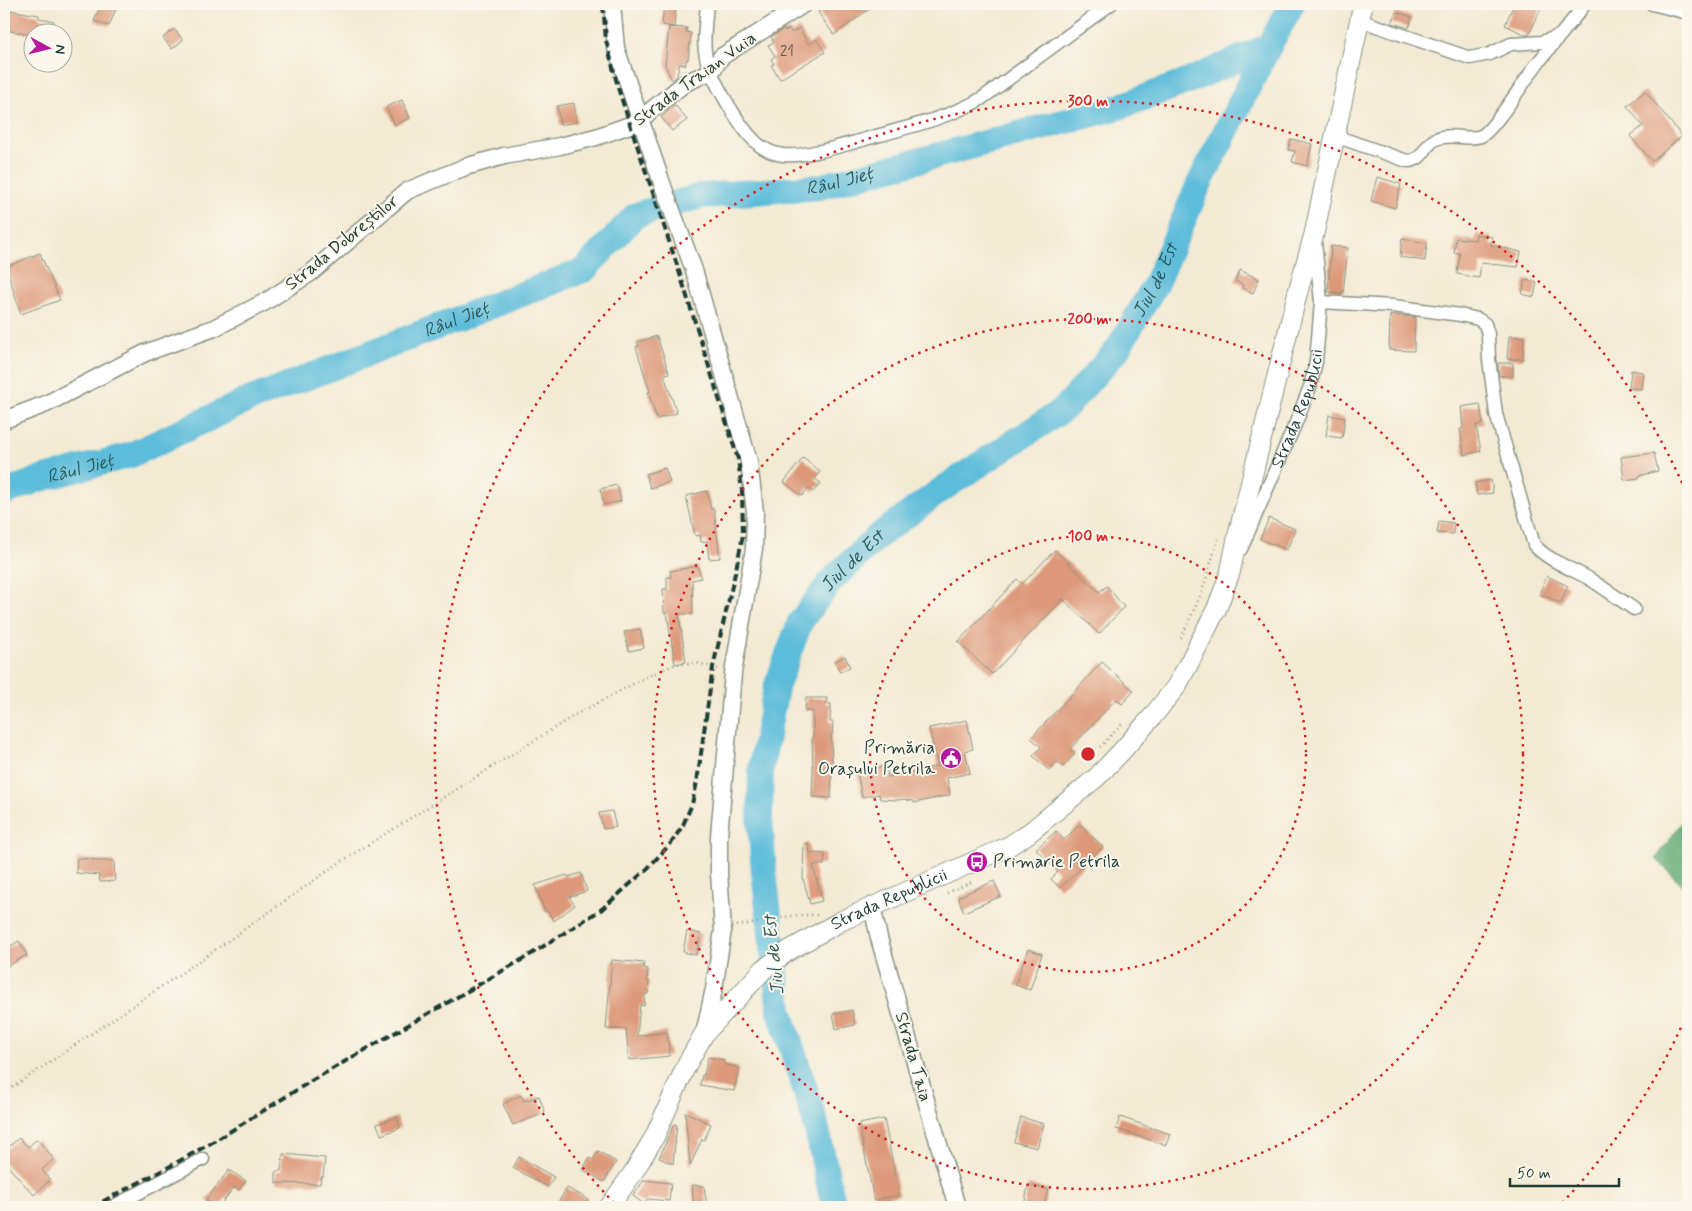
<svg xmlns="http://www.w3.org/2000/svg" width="1692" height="1211" viewBox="0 0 1692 1211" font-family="Mynerve,sans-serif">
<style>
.forest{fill:#65ac73;stroke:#427454}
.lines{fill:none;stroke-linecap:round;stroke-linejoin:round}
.river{stroke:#5cbcda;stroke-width:26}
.building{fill:#dd9979}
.minor-casing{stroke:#899484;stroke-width:15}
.tertiary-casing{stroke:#899484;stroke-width:19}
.secondary-casing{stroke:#899484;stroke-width:21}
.path{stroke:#899484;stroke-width:2.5;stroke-dasharray:1 4;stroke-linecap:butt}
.minor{stroke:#fff;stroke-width:12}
.tertiary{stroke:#fff;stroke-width:16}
.secondary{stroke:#fff;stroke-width:19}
.rail{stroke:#1f3d34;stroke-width:4;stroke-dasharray:8 4;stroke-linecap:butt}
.ring{fill:none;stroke:#d62828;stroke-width:2.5;stroke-dasharray:2.5 5}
.labels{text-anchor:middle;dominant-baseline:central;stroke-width:4;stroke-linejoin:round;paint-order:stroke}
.number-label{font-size:15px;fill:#4e5445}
.street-label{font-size:18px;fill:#1f3d34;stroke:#fbf7ec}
.poi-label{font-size:18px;fill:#1f3d34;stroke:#fbf7ec;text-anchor:end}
.water-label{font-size:19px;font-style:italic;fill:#2e5d5e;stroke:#fbf7ec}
.centre{fill:#d62828;stroke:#fbf7ec;stroke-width:2.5}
.ring-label{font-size:15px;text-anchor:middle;font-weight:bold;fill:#d62828;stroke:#fbf7ec;stroke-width:4;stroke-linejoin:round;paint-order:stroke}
</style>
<rect width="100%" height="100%" fill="#fbf7ec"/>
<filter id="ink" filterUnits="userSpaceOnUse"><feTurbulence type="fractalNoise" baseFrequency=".02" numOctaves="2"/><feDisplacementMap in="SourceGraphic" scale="10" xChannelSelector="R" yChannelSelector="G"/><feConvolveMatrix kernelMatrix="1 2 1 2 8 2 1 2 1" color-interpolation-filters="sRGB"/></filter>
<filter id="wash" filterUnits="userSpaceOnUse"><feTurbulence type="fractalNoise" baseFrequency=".0096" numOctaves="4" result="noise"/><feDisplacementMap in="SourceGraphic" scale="20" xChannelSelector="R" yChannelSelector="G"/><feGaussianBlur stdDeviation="1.12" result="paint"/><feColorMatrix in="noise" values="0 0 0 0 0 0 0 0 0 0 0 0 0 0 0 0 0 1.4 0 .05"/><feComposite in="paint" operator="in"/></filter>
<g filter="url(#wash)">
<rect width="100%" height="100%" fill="#f3ead3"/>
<!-- forest -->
<polygon class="forest" points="1688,813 1688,891 1656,859"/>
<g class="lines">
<!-- river -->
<g class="river">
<path id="s1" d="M4 493 37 480 131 455 246 401 584 270 636 215 701 196 819 187 1116 108 1186 82 1269 46 1292 4"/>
<path id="s2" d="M834 1207 815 1121 780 1011 764 872 760 819 761 768 776 688 800 622 831 581 877 537 944 488 1064 409 1117 350 1155 285 1200 182 1269 46"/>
</g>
</g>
<g id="blocks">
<!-- building -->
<g class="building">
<polygon points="101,4 118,4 109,26 94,21"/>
<polygon points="664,4 676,4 674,27 662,25"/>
<polygon points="829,4 876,4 834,35 818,12"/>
<polygon points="1514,4 1543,4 1529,35 1526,35 1505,25"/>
<polygon points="9,10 39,15 39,18 54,21 52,32 32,32 32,35 5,30"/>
<polygon points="1396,12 1412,17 1409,28 1392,23"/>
<polygon points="669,27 687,28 686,32 691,33 688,60 686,60 686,65 679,64 677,76 672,80 665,65"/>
<polygon points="799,28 809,45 816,39 825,52 780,79 771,65 774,64 771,59 775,56 768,45 774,42 771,37 784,29 785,31 789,29 792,33"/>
<polygon points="174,29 183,40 172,49 163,38"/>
<polygon points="1645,91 1682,136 1652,161 1630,136 1643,126 1627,106"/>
<polygon points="402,100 410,118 395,125 386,107"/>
<polygon points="574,103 577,122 560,125 557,106"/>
<polygon points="675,105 687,120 672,131 661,117"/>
<polygon points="1291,139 1312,144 1307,166 1292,162 1295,151 1288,150"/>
<polygon points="1377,177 1401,184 1395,208 1371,201"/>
<polygon points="1476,234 1492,237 1491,245 1521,252 1518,267 1481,263 1479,278 1457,274 1460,253 1454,253 1456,238 1475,240"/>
<polygon points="1402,239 1427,243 1425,261 1400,257"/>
<polygon points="1331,246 1348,248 1343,293 1328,292"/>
<polygon points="40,253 60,300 21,314 6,267"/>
<polygon points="1240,270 1259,279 1253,293 1242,288 1243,285 1235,281"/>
<polygon points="1525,280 1537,282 1534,297 1522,294"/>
<polygon points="1390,315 1415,317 1414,351 1389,350"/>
<polygon points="657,336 669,373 664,375 677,413 657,419 648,392 650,392 636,347 639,346 637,342"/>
<polygon points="1509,336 1524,337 1523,359 1507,359"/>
<polygon points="1498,363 1513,363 1513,376 1499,376"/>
<polygon points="1631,370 1643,372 1641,389 1629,388"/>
<polygon points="1480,404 1483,424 1476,425 1481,451 1464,455 1460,429 1463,429 1461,407"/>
<polygon points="1329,415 1345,418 1342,438 1326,436"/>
<polygon points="1654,453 1658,471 1639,476 1639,478 1624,480 1621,457"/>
<polygon points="803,458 820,472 815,479 821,483 813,492 808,488 802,496 784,482"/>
<polygon points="665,468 670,482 650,488 646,474"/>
<polygon points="1491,480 1493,493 1477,495 1475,483"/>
<polygon points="617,485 621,501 604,505 600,489"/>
<polygon points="707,491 711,509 714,509 720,558 709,559 707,541 701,542 700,535 695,536 686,496"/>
<polygon points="1269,518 1295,529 1287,550 1260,539"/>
<polygon points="1439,521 1454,523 1453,534 1437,533"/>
<polygon points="1055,550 1099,592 1107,586 1124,607 1099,634 1063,599 992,674 958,642 1017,579 1022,584"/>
<polygon points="698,566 701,578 692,580 693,614 679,614 686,662 675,664 667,613 664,613 663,589 667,589 667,577 671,577 670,571"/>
<polygon points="1547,576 1568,586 1561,603 1539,594"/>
<polygon points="640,629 644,648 629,651 624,632"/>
<polygon points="845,656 850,667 840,672 835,661"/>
<polygon points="1102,662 1134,691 1122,704 1116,699 1070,749 1075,754 1063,767 1057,762 1049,770 1033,756 1041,747 1031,738"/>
<polygon points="806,698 827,698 826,704 831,704 830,722 833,722 832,735 831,735 832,765 831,798 812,797 813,770 812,738 813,738 813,711 805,711"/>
<polygon points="967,720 973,749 965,751 970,773 947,778 950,795 914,803 914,801 906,800 905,799 898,800 880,799 879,794 862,797 857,772 886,766 888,777 938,766 929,728"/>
<polygon points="612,811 616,827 603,829 599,813"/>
<polygon points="1080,824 1103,847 1060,888 1051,879 1058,872 1036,849 1056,831 1064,840"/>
<polygon points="808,843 810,853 825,854 824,865 813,865 822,901 810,904 803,878 804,844"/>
<polygon points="77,858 97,860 97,861 114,861 115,881 100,882 99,875 76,873"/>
<polygon points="581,873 587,891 569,897 575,905 554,921 547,911 545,912 535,885 567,875 568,877"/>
<polygon points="994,881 1001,896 964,912 958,897"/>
<polygon points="687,931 701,934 696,955 683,952"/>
<polygon points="19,941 27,955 4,968 4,950"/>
<polygon points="1028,949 1042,954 1030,990 1015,985"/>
<polygon points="612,960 644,963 643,968 648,969 647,981 649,981 648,994 645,994 644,1006 640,1005 637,1036 667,1032 670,1056 629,1060 626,1029 606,1029"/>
<polygon points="852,1010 855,1025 836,1029 833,1014"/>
<polygon points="708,1057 724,1060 724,1064 739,1068 734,1091 700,1085 702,1075 704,1075"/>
<polygon points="521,1095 524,1101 539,1096 545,1113 513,1125 503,1104"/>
<polygon points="685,1112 711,1124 704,1140 702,1139 690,1166"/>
<polygon points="397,1117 400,1128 381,1135 377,1124"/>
<polygon points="1021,1117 1044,1124 1037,1148 1014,1142"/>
<polygon points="1120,1117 1170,1134 1166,1145 1116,1129"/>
<polygon points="884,1119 899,1195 874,1200 859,1124"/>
<polygon points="674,1124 677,1125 673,1164 659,1158"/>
<polygon points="19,1138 28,1147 37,1139 54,1159 42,1170 50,1180 34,1195 4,1162 4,1151"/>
<polygon points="598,1151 616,1162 604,1182 583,1170 589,1158 593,1160"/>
<polygon points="283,1154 325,1158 323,1177 321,1177 320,1184 276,1183 276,1171 281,1171"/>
<polygon points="519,1157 554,1177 548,1187 513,1168"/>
<polygon points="229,1170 246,1181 239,1190 234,1187 219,1207 215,1207 206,1200"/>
<polygon points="644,1180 671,1183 669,1201 648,1199 644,1204 633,1196"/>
<polygon points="692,1185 704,1186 707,1207 694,1207"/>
<polygon points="1028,1185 1048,1189 1044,1207 1024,1207"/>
<polygon points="567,1188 588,1199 584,1207 555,1207"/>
</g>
</g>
</g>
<g filter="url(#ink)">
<use href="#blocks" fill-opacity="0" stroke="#899484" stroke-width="1"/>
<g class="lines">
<!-- minor casing -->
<g class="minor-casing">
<g id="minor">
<path d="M707 4C706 21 702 41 706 57 711 79 744 136 762 147 768 151 776 154 783 155 806 158 857 141 880 135 913 126 952 116 981 99L1111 4"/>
<polyline points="1652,4 1688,13"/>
<polyline points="1359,20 1470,58 1490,54 1511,44 1542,42 1559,36"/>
<path d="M1335 136 1407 161C1425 161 1424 144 1436 139 1451 132 1468 141 1481 136 1493 131 1527 77 1537 64 1553 44 1570 24 1585 4"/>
<path d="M1321 302 1393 306 1460 315 1478 319 1485 324 1488 334 1489 359 1496 414 1534 545C1549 561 1570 568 1588 578 1604 588 1619 599 1634 609"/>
<path id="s3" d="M1241 549 1297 420 1310 387 1316 362 1321 302 1315 242"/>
<polyline points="112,1207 203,1159"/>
</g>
</g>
<!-- tertiary casing -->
<g class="tertiary-casing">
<g id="tertiary">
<polyline points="612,4 616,48 664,189 694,270 749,462 755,512 754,549 733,673 719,836 719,873 723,930 714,989 704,1034"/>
<polyline points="4,420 46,404 145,353 214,328 265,302 312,272 407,191 465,167 504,156 560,146 596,137 641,121 649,112 685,83 712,71 721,57 804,4"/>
<polyline points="872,906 879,938 957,1207"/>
</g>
</g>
<!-- secondary casing -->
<g class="secondary-casing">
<g id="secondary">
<path id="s4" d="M609 1207 633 1173 655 1136 687 1064 704 1034 764 969 788 951 841 921 1009 846 1029 833 1097 777 1121 752 1152 717 1176 687 1187 667 1217 608 1230 573 1238 534 1297 295 1314 234 1363 4"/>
</g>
</g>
<!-- path -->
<g class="path">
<polyline points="1181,638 1202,592 1219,536"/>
<polyline points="1100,747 1124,722"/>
<polyline points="947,893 974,881"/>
<polyline points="737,926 797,915 818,915"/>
<polyline points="4,1093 205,957 339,863 575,715 646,677 676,664 697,663 719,669"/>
</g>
<!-- minor -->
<use href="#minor" class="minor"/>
<!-- tertiary -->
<use href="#tertiary" class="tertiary"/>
<!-- secondary -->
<use href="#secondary" class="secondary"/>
<!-- rail -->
<polyline class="rail" points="92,1207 167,1168 218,1139 311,1081 525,958 602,909 647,869 672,842 683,825 692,804 697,782 713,667 736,569 743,535 742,491 738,459 679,271 619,91 606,40 603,4"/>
</g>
</g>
<!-- distance rings -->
<g class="ring">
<circle cx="1088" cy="754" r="218"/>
<circle cx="1088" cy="754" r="435"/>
<path d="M1687 1014A653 653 0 0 1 1562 1203M614 1203A653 653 0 1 1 1687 494"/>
</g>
<!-- icons -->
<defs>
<g id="civic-disc" transform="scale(1.125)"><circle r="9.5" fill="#b5179e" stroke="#fbf7ec"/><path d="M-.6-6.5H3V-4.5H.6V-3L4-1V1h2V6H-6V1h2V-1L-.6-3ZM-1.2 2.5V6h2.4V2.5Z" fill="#fff"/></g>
<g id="bus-disc" transform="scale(1.125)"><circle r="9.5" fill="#b5179e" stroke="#fbf7ec"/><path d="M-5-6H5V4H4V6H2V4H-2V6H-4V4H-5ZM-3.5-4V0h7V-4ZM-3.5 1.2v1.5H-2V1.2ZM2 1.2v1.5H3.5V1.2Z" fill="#fff"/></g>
</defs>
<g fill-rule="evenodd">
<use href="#civic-disc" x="951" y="758"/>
<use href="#bus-disc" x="977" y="862"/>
</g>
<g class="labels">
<!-- number labels -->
<g class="number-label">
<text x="787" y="52">21</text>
</g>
<!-- street labels -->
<g class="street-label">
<text transform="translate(695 79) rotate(-36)">Strada Traian Vuia</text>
<text transform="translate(342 243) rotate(-39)">Strada Dobreștilor</text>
<text stroke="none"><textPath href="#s3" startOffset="152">Strada Republicii</textPath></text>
<text stroke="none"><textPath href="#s4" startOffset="430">Strada Republicii</textPath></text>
<text transform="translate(913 1057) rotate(74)">Strada Taia</text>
</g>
<!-- poi labels -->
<g class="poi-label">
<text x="935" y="748">Primăria<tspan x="935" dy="21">Orașului Petrila</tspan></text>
<text x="993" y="862" text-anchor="start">Primarie Petrila</text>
</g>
<!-- water labels -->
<g class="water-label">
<text stroke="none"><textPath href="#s1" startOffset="905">Râul Jieț</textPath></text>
<text stroke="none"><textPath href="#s2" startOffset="1100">Jiul de Est</textPath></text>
<text stroke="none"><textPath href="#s1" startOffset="485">Râul Jieț</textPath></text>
<text stroke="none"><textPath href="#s1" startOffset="80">Râul Jieț</textPath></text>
<text stroke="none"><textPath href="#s2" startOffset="680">Jiul de Est</textPath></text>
<text transform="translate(774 955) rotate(-96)">Jiul de Est</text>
</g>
</g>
<circle cx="1088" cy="754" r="8" class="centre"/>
<g class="ring-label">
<text x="1088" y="106">300 m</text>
<text x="1088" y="324">200 m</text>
<text x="1088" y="541">100 m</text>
</g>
<!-- margin -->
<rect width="1692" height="1211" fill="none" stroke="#fbf7ec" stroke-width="20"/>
<!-- north arrow -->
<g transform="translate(48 48) rotate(97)"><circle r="24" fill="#fbf7ec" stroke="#a3ada2"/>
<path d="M0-4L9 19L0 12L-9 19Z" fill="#b5179e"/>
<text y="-8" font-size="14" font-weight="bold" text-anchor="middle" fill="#1f3d34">N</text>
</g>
<!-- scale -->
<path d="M1510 1178v8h109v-8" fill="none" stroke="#1f3d34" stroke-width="2.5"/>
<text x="1517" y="1178" font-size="15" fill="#1f3d34" stroke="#fbf7ec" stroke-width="4" paint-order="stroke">50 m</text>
</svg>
